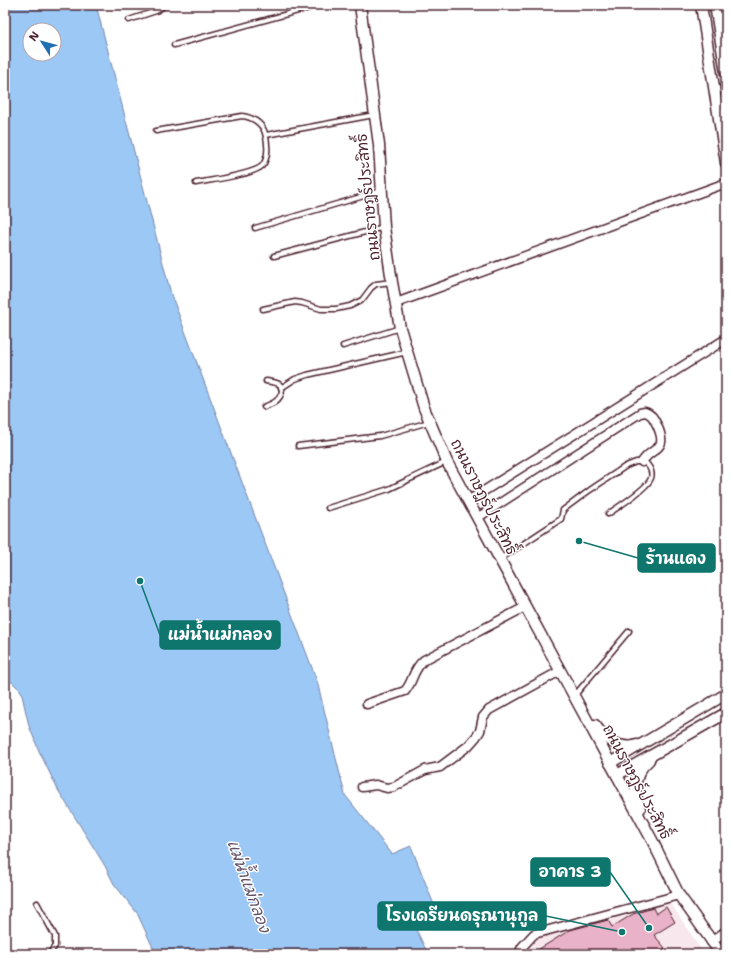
<svg xmlns="http://www.w3.org/2000/svg" width="731" height="959" viewBox="0 0 731 959" font-family="'Shantell Sans','Playpen Sans Thai',sans-serif">
<style>
.built{fill:#f8e8ee}
.water{fill:#9bc8f5;stroke:#7b84a4;fill-rule:evenodd}
.building{fill:#e9b2c8;stroke:#4a1f2b}
.lines{fill:none;stroke-linecap:round;stroke-linejoin:round}
.service-casing{stroke:#4a1f2b;stroke-width:7}
.minor-casing{stroke:#4a1f2b;stroke-width:11}
.tertiary-casing{stroke:#4a1f2b;stroke-width:13}
.service{stroke:#fff;stroke-width:4}
.minor{stroke:#fff;stroke-width:8}
.tertiary{stroke:#fff;stroke-width:10}
.labels{text-anchor:middle;dominant-baseline:central;stroke-width:3;stroke-linejoin:round;paint-order:stroke}
.street-label{font-size:15px;fill:#4a1f2b;stroke:#fff}
.water-label{font-size:16px;font-style:italic;fill:#625268;stroke:#fff}
.leader{fill:none;stroke:#0f766e;stroke-width:1.5}
.callout-dot{fill:#0f766e;stroke:#fff;stroke-width:1.5}
.callout{fill:#0f766e;stroke:#0f766e;stroke-width:1.5}
.callout-label{font-size:16px;text-anchor:middle;font-weight:bold;fill:#fff}
</style>
<rect width="100%" height="100%" fill="#fff"/>
<filter id="ink" filterUnits="userSpaceOnUse"><feTurbulence type="fractalNoise" baseFrequency=".025" numOctaves="2"/><feDisplacementMap in="SourceGraphic" scale="8" xChannelSelector="R" yChannelSelector="G"/><feConvolveMatrix kernelMatrix="1 2 1 2 8 2 1 2 1" color-interpolation-filters="sRGB"/></filter>
<g filter="url(#ink)">
<!-- built -->
<polygon class="built" points="670,902 704,954 521,954 534,939 576,926 594,923 595,924 633,914"/>
<!-- water -->
<path class="water" d="M5 5H96L171 294 317 681 345 795 392 854 411 846 436 910 411 919 428 954H156L137 913 114 884 105 866 58 790 39 751 29 726 21 691 12 682 5 680ZM30 30H54V54H30Z"/>
<!-- building -->
<polygon class="building" points="666,907 675,922 654,935 665,948 657,954 531,954 570,930 608,920 612,927 633,914 653,908 656,914"/>
<g class="lines">
<!-- service casing -->
<g class="service-casing">
<g id="service">
<polyline points="129,20 156,11 165,5"/>
<polyline points="174,45 320,5"/>
<path d="M156 131 242 116C252 117 262 123 265 133 268 143 269 158 262 166 252 175 211 180 196 183"/>
<polyline points="266,135 374,115"/>
<polyline points="255,228 381,191"/>
<polyline points="274,256 384,227"/>
<polyline points="263,309 295,302 302,303 321,309 336,309 350,306 362,300 371,288 376,284 391,282"/>
<polyline points="343,346 400,328"/>
<polyline points="281,388 295,379 307,375 407,352"/>
<path d="M264 407C268 405 273 404 276 401 281 397 285 388 279 384 275 382 270 382 266 381"/>
<polyline points="298,446 380,436 429,422"/>
<polyline points="328,508 389,489 446,462"/>
<path d="M500 559 561 519 563 510 590 490 626 466 636 462H645C649 466 653 472 651 478 649 487 617 508 608 514"/>
<polyline points="575,695 629,631"/>
<polyline points="37,903 55,936 55,946 49,954"/>
</g>
</g>
<!-- minor casing -->
<g class="minor-casing">
<g id="minor">
<polyline points="396,303 726,183"/>
<polyline points="468,501 726,339"/>
<path d="M477 518 640 413 645 412C652 414 654 419 657 425 669 452 653 445 642 462"/>
<path d="M367 704 405 691C414 681 412 670 424 660L525 607"/>
<polyline points="362,787 376,785 387,788 394,787 425,770 440,767 468,746 476,737 480,731 483,717 489,710 560,671"/>
<polyline points="711,942 726,931"/>
<polyline points="519,954 522,947 534,934 679,895"/>
</g>
</g>
<!-- tertiary casing -->
<g class="tertiary-casing">
<g id="tertiary">
<polyline points="360,5 379,145 384,227 392,282 400,328 424,408 447,462 574,696 652,840 679,895 721,954"/>
<polyline points="701,5 726,163"/>
<polyline points="715,5 726,73"/>
<path d="M595 725C604 738 620 751 637 745"/>
<polyline points="610,763 726,694"/>
<polyline points="617,775 726,713"/>
<path d="M640 809C633 791 633 773 649 760"/>
</g>
</g>
<!-- service -->
<use href="#service" class="service"/>
<!-- minor -->
<use href="#minor" class="minor"/>
<!-- tertiary -->
<use href="#tertiary" class="tertiary"/>
</g>
</g>
<g class="labels">
<!-- street labels -->
<g class="street-label">
<text transform="translate(368 197) rotate(-96)">ถนนราษฎร์ประสิทธิ์</text>
<text transform="translate(484 497) rotate(63)">ถนนราษฎร์ประสิทธิ์</text>
<text transform="translate(637 782) rotate(62)">ถนนราษฎร์ประสิทธิ์</text>
</g>
<!-- water labels -->
<g class="water-label">
<text transform="translate(249 886) rotate(70)">แม่น้ำแม่กลอง</text>
</g>
</g>
<!-- callouts -->
<path class="leader" d="M579 541L638 558M140 581L160 635M649 928L610 872M622 932L546 916"/>
<g class="callout-dot">
<circle cx="579" cy="541" r="4"/>
<circle cx="140" cy="581" r="4"/>
<circle cx="649" cy="928" r="4"/>
<circle cx="622" cy="932" r="4"/>
</g>
<g class="callout">
<rect x="638" y="544" width="77" height="28" rx="4"/>
<rect x="160" y="621" width="120" height="28" rx="4"/>
<rect x="531" y="858" width="79" height="28" rx="4"/>
<rect x="378" y="902" width="168" height="28" rx="4"/>
</g>
<g class="callout-label">
<text x="676" y="564">ร้านแดง</text>
<text x="220" y="640">แม่น้ำแม่กลอง</text>
<text x="570" y="877">อาคาร 3</text>
<text x="462" y="921">โรงเดรียนดรุณานุกูล</text>
</g>
<!-- margin -->
<rect width="731" height="959" fill="none" stroke="#fff" stroke-width="20"/>
<rect x="10" y="10" width="711" height="939" fill="none" stroke="#4a1f2b" stroke-width="1.5" filter="url(#ink)"/>
<!-- north arrow -->
<g transform="translate(42 42) rotate(306)"><circle r="19" fill="#ffffff" stroke="#b7a5aa"/>
<path d="M0-3L7 15L0 10L-7 15Z" fill="#1f6fb2"/>
<text y="-6" font-size="11" font-weight="bold" text-anchor="middle" fill="#4a1f2b">N</text>
</g>
</svg>
